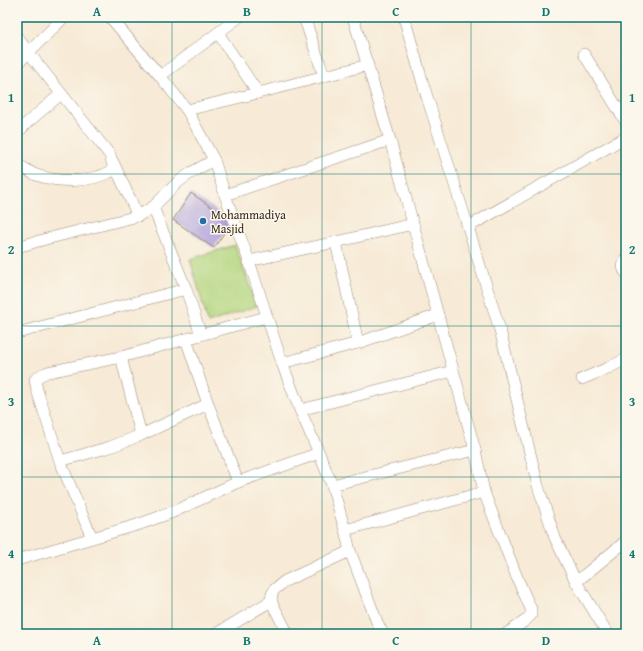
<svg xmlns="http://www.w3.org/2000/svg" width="643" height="651" viewBox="0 0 643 651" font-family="'Gentium Book Plus',serif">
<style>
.green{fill:#b3d57e;stroke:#77804e}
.building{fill:#a999d8}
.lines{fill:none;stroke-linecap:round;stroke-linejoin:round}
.lane-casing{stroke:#998a7a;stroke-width:7}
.street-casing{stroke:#998a7a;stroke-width:12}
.lane{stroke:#fff;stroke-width:5.5}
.street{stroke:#fff;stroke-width:11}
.grid{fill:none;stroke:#0f766e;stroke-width:1;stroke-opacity:0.55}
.poi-dot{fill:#1f6fb2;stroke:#fbf7ec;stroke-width:1.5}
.labels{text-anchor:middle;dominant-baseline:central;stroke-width:3;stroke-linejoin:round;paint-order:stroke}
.poi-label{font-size:12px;fill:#3b2a1e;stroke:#fbf7ec;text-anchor:start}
.neatline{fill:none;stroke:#0f766e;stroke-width:1.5}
.grid-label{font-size:13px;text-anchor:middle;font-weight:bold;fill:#0f766e}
</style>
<rect width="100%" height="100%" fill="#fbf7ec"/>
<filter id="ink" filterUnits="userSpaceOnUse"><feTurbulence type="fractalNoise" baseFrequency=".025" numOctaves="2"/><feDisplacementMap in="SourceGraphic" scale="8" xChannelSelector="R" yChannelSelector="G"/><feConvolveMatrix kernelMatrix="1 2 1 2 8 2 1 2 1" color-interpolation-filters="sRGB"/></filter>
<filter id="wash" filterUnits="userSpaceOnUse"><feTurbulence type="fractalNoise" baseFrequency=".012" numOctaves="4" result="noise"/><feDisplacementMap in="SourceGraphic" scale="16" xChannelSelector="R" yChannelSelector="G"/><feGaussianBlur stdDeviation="0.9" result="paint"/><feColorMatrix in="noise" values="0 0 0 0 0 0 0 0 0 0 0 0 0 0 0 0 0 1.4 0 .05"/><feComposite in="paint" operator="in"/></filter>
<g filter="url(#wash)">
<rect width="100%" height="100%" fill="#f7ead6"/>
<!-- green -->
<polygon class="green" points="235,245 257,306 208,323 190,259"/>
<g id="blocks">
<!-- building -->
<polygon class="building" points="191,193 232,221 214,248 173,220"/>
</g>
</g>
<g filter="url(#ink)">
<use href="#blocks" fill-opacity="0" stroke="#998a7a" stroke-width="1"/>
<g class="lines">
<!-- lane casing -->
<g class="lane-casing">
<polyline id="lane" points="623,17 626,21"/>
</g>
<!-- street casing -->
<g class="street-casing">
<g id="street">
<polyline points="110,17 160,76 187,110 214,160 225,195 249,261 282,363 300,410 319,453 332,485 345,530 350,551 377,622 383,634"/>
<polyline points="304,17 324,76"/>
<polyline points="353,17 390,140 475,450 484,492 518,580 531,609 531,615 525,621 506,634"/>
<polyline points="404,17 423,84 468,227 500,330 538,486 555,538 576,582 608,634"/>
<polyline points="218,33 258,93"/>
<path d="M17 37 29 53 110 155 113 166 112 171C89 183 61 183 36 175 29 172 23 167 17 164"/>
<polyline points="584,54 626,122"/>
<polyline points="17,64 64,17"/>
<polyline points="160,76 239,17"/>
<polyline points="187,110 258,93 368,65"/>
<polyline points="17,133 28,122 61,94"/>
<polyline points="113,162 138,216"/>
<polyline points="225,195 390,140"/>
<polyline points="153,207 186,289 201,335"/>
<polyline points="468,227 626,137"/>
<polyline points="336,242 358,343"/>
<polyline points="17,247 46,239 138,216 153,207 177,183 192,172 214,160"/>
<path d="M626 260C622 265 622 268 626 273"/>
<polyline points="249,261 336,242 413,224"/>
<polyline points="17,333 186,289"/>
<polyline points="186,339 208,404 238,482"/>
<polyline points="121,357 141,435"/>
<polyline points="282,363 358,343 438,315"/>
<polyline points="582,379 608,368 626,359"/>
<polyline points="300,410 453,371"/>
<polyline points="60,461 110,447 141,435 208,404"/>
<polyline points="332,485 475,450"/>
<polyline points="345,530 484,492"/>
<path d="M92 538 60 461 37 390 35 380C39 375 43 374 48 372L121 357 266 317"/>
<polyline points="17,560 137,525 173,512 238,482 319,453"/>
<polyline points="576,582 626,541"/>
<polyline points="216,634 271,601"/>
<polyline points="288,634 271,601 272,594 275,589 285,581 350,551"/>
<polyline points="624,634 626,633"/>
</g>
</g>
<!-- lane -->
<use href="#lane" class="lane"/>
<!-- street -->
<use href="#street" class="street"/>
</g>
</g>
<!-- grid -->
<path class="grid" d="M172 17V634M322 17V634M471 17V634M17 174H626M17 326H626M17 477H626"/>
<!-- markers -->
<circle class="poi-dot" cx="203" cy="221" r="4"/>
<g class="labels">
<!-- poi labels -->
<g class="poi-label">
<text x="211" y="214">Mohammadiya<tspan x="211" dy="14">Masjid</tspan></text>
</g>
</g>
<!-- margin -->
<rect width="643" height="651" fill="none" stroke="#fbf7ec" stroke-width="44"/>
<rect x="22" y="22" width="599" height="607" class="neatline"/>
<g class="grid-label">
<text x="97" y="16">A</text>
<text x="247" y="16">B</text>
<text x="396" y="16">C</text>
<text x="546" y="16">D</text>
<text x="11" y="102">1</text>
<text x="632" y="102">1</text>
<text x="11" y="254">2</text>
<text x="632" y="254">2</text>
<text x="11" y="406">3</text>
<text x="632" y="406">3</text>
<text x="11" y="558">4</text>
<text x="632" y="558">4</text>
<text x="97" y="645">A</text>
<text x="247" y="645">B</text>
<text x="396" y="645">C</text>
<text x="546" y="645">D</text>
</g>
</svg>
